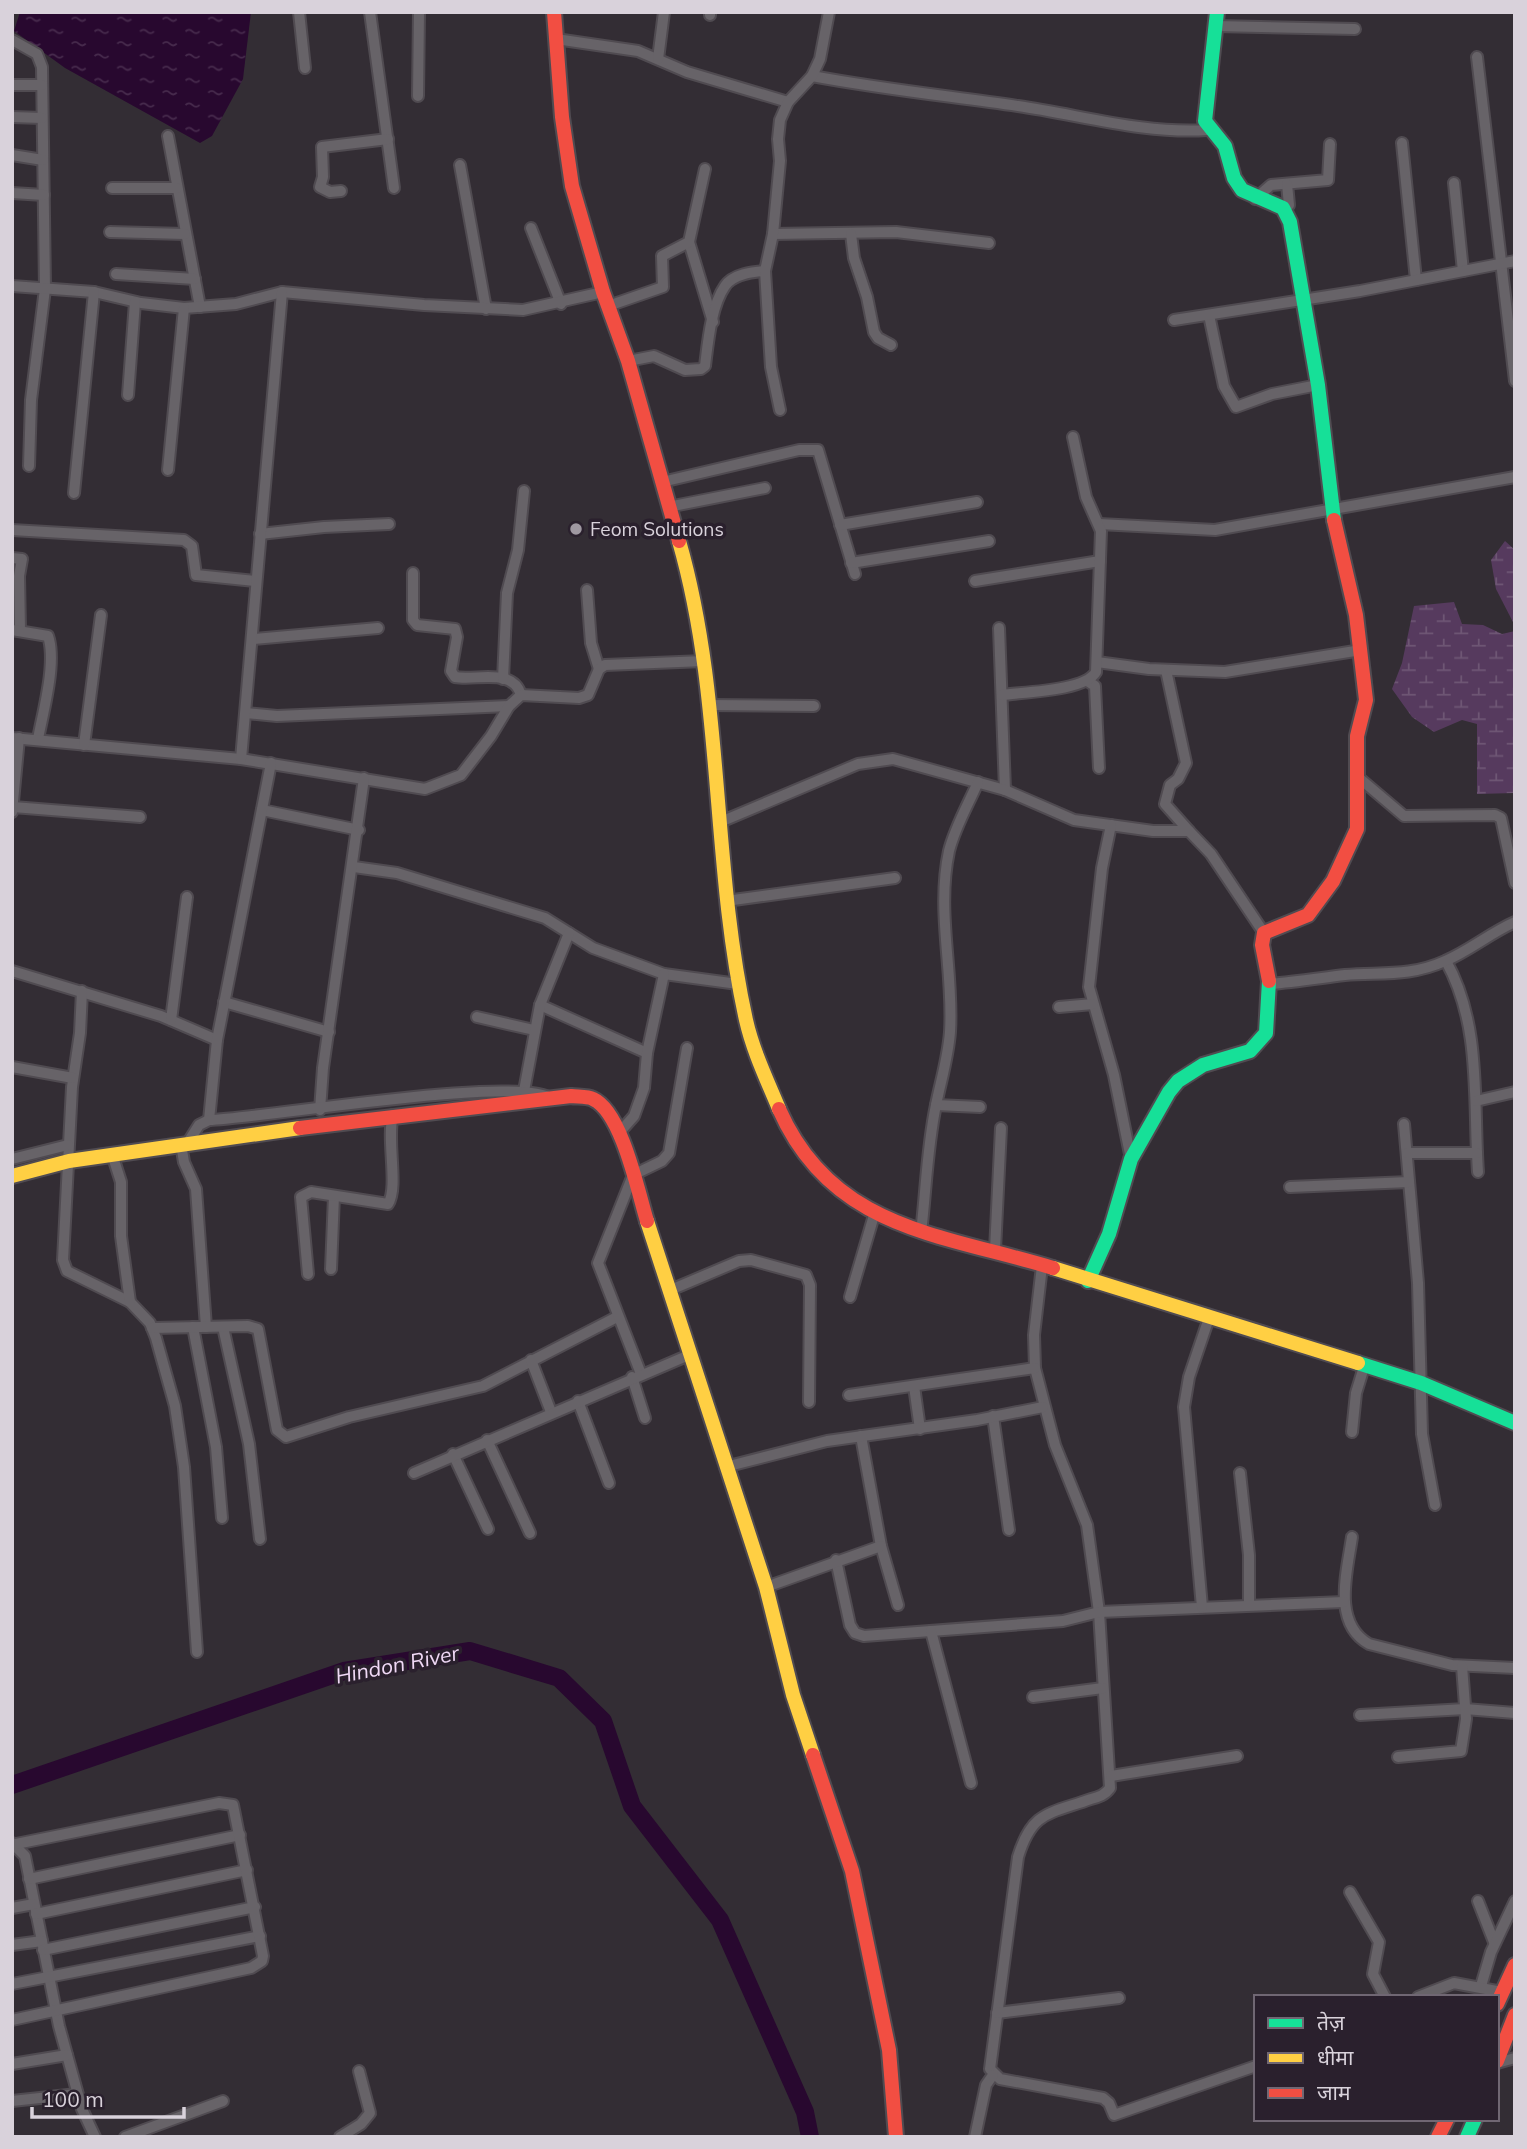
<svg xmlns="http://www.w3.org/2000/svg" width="1527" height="2149" viewBox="0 0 1527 2149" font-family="Mulish,'Noto Sans Devanagari',sans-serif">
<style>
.wetland{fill:url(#wetland-marsh)}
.water{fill:url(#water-ripples)}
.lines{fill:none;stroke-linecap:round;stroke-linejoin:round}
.river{stroke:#28082f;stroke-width:18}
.street-casing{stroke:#504b51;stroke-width:14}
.fast-casing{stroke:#504b51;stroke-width:18}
.slow-casing{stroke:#504b51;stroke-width:18}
.jam-casing{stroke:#504b51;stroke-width:18}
.street{stroke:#676368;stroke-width:10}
.fast{stroke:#16e098;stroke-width:14}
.slow{stroke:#ffcf43;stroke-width:14}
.jam{stroke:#f24e42;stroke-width:14}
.poi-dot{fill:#9f98a1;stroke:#2a202d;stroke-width:2.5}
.labels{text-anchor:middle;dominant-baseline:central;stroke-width:7;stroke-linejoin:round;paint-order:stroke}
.poi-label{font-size:19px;fill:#d9d2db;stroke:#2a202d;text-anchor:start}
.water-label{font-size:21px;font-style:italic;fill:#f0d9f6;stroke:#2a202d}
</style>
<defs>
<pattern id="wetland-marsh" width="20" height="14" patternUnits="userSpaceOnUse" patternTransform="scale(1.75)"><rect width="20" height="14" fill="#563a5e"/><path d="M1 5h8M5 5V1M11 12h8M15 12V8" fill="none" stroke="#6e5674"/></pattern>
<pattern id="water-ripples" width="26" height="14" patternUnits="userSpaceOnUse" patternTransform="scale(1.75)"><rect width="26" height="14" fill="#28082f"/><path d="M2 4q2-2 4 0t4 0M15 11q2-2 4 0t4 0" fill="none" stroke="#472b4d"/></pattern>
</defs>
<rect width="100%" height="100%" fill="#332d34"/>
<!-- wetland -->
<g class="wetland">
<polygon points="1505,541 1515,550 1515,626 1496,589 1491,560"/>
<polygon points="1454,602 1462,624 1483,625 1502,634 1515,631 1515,793 1477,794 1477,724 1462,720 1434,732 1412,717 1392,689 1402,663 1414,606"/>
</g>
<!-- water -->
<polygon class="water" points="20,12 251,12 243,79 212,136 200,143 65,68 14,31"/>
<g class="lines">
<!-- river -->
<polyline class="river" points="12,1785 344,1671 470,1651 559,1678 603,1721 632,1806 720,1920 805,2112 810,2137"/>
<!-- street casing -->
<g class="street-casing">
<g id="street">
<polyline points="299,12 305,68"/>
<polyline points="370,12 394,188"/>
<polyline points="710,15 710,12"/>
<polyline points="1215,26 1355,29"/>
<polyline points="556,39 638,51 687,72 788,102"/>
<polyline points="12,40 37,54 42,67 45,289 31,400 29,466"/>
<polyline points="1477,57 1515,381"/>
<polyline points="658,59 664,12"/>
<path d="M812 76C881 89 949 96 1018 106 1081 115 1143 134 1207 130"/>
<polyline points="12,85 42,85"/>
<polyline points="418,96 419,12"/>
<polyline points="12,117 42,118"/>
<polyline points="168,136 200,307"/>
<polyline points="1402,143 1416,280"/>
<polyline points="12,155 43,160"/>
<polyline points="460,165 486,309"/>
<polyline points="1454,183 1463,271"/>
<polyline points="112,188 177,188"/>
<polyline points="341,191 330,192 320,187 323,177 322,147 388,139"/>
<polyline points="12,193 44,195"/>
<polyline points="1255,199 1271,185 1328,180 1330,144"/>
<polyline points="1283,208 1289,205 1287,184"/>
<polyline points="531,228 561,304"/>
<polyline points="110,232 185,234"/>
<polyline points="773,234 896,232 989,243"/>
<polyline points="851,234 854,258 867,297 874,332 878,338 891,345"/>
<polyline points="689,242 713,322"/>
<polyline points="116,274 195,279"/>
<polyline points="12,286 94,292 141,303 184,308 236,304 282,292 424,305 523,310 603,292"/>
<polyline points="608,306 663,287 662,256 689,242 705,169"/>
<polyline points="1209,315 1224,386 1236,407 1272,394 1318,385"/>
<polyline points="1174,320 1360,291 1515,261"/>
<path d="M628 361 654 356 685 370 701 369 705 366C708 342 711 306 725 286 733 274 752 272 765 271"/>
<polyline points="128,395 135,302"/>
<polyline points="780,410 771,367 765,271 773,234 780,161 778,139 780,120 788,102 812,76 820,59 829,12"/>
<polyline points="168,470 184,308"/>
<polyline points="662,482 799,450 818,450 855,574"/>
<polyline points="74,493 94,292"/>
<polyline points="668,507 765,488"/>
<polyline points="1099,524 1215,530 1515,477"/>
<polyline points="840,525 977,502"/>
<polyline points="12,530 184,540 192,546 196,575 255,581"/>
<polyline points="260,534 324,527 389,524"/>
<polyline points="12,558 22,559 19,576 20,630"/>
<polyline points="851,563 989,541"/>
<path d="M413 573V620L417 625 455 629 457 637 451 671 455 677C476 681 513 667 521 695"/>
<polyline points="975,581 1100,561"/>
<polyline points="587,590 591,643 599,669"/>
<polyline points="999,628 1005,790"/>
<path d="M12 630 48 636C57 662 43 712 38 739"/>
<polyline points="253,639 378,628"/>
<polyline points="1097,662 1149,669 1225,672 1361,650"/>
<polyline points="1166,670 1186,763 1178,779 1170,785 1165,804 1189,831"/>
<polyline points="503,679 507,593 518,550 524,491"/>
<polyline points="1089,682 1095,686 1099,768"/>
<path d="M1002 695C1024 692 1085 691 1096 672L1101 531 1086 497 1073 437"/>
<polyline points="708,705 814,706"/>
<polyline points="246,713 277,716 509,706"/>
<polyline points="12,738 241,759 425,789 461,775 491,736 509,706 521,695 579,698 588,695 599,669 605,665 704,661"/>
<polyline points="84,745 101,615"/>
<polyline points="241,759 282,292"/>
<polyline points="1358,777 1404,816 1495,815 1501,818 1515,883"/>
<polyline points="13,807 140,817"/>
<polyline points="262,810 359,830"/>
<polyline points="12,812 19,738"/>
<polyline points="718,823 858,764 893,759 1005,790 1074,820 1153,831 1189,831 1211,854 1264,933"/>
<polyline points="1111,825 1102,868 1089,987 1114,1075 1131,1159"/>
<polyline points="354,867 397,873 545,918 593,948 664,974 738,984"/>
<polyline points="726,901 895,878"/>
<path d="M1446 961C1482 1026 1473 1101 1478 1172"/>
<polyline points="12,971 161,1016 217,1040"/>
<path d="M1270 984C1295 982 1320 978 1345 975 1380 972 1410 977 1445 961 1469 951 1490 933 1515 922"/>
<polyline points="82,991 80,1033 72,1087 63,1260 67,1271 130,1302 150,1323 156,1338 175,1406 184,1467 197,1652"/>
<polyline points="224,1002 329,1032"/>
<polyline points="540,1005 647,1053"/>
<polyline points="1059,1007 1093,1004"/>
<polyline points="477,1017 534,1030"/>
<polyline points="171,1020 187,897"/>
<polyline points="12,1067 73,1078"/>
<polyline points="524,1091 540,1005 569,933"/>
<polyline points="1476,1101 1515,1092"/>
<polyline points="936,1105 980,1107"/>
<polyline points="320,1110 323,1068 364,778"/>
<polyline points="209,1120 217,1040 271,763"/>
<polyline points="1404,1124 1418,1283 1422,1434 1435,1505"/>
<polyline points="619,1133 634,1116 644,1088 647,1053 664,974"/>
<polyline points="181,1144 184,1162 196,1189 206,1327"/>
<path d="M187 1144 199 1125 209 1120C265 1118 521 1074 552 1099"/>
<polyline points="1407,1153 1477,1153"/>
<polyline points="112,1154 121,1182 121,1236 130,1302"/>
<polyline points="12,1159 68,1145"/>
<polyline points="1290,1187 1409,1182"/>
<path d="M921 1233C926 1191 927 1147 936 1105 941 1080 948 1058 950 1032 954 972 936 912 949 851 955 827 968 805 978 782"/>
<polyline points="995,1250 1001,1128"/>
<path d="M1042 1266 1034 1335 1035 1368 1055 1445 1087 1525 1099 1612 1110 1788C1105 1795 1099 1797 1091 1799 1049 1814 1032 1811 1018 1857L990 2069 1000 2079 1103 2098 1109 2103 1114 2115 1256 2066"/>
<polyline points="331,1269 334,1196"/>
<path d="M308 1274 301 1197 311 1192 388 1204C399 1187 386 1139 393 1115"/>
<polyline points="668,1291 739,1261 751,1260 806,1275 810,1285 809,1402"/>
<polyline points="850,1297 875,1212"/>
<polyline points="193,1327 216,1447 222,1518"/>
<polyline points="223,1327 249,1444 260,1539"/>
<polyline points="152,1328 248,1326 258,1329 277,1430 286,1437 349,1417 483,1386 617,1317"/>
<polyline points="531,1360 551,1412"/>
<polyline points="641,1374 598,1263 633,1175 662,1161 669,1153 687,1048"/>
<polyline points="632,1377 645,1418"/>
<polyline points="914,1386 920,1429"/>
<polyline points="849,1395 1035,1368"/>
<polyline points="578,1401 609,1483"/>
<polyline points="993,1416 1009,1530"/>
<polyline points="1352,1432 1356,1393 1364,1367"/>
<polyline points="861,1436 881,1546 898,1605"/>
<polyline points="487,1440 530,1533"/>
<polyline points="453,1454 488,1529"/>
<polyline points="725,1467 827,1441 977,1420 1043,1407"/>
<polyline points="414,1473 689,1355"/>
<polyline points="1240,1473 1249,1555 1249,1605"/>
<path d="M1352 1537C1347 1572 1332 1623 1369 1644L1452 1665 1515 1668"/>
<polyline points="836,1560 850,1625 855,1633 864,1636 1063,1621 1099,1612 1344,1602"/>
<polyline points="766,1587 881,1546"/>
<polyline points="1202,1607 1184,1407 1189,1377 1209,1318"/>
<polyline points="931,1631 971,1783"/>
<polyline points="1033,1697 1103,1688"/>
<polyline points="1360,1715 1465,1709 1515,1713"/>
<polyline points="1398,1757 1461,1751 1466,1719 1462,1666"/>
<polyline points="1111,1776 1237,1756"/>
<polyline points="12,1843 25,1856 59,2026 82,2109 95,2137"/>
<polyline points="29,1879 240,1835"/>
<polyline points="1350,1892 1379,1942 1373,1974 1385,1997"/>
<polyline points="1478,1901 1494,1942"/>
<polyline points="12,1908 34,1904"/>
<polyline points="36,1914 247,1870"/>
<polyline points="12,1945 42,1941"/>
<polyline points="43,1950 255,1907"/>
<polyline points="12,1984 260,1936"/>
<polyline points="1481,1986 1491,1952 1515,1901"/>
<polyline points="1418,1997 1454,1983 1502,1992"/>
<polyline points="997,2013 1119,1998"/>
<polyline points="12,2020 251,1968 262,1961 263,1956 233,1805 219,1803 16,1844"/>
<polyline points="1497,2063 1515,2058"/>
<polyline points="12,2064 67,2055"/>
<polyline points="12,2101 77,2094"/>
<polyline points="125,2137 223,2101"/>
<polyline points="340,2137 361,2124 370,2113 359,2071"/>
<polyline points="975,2137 986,2085 993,2075"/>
</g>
</g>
<!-- fast casing -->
<g class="fast-casing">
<g id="fast">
<polyline points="1217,12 1205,121 1225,146 1234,178 1242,190 1283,208 1290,222 1318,385 1334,520"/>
<polyline points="1088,1281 1109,1234 1131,1159 1169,1092 1178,1081 1203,1065 1250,1051 1266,1033 1269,981"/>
<polyline points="1358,1363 1421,1383 1515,1423"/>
<polyline points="1467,2137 1475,2119"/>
</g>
</g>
<!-- slow casing -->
<g class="slow-casing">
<g id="slow">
<path d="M679 541C724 697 711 862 746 1020 753 1051 767 1080 779 1109"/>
<polyline points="12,1176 69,1161 300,1128"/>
<polyline points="647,1221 766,1587 793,1695 813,1755"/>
<polyline points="1053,1268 1358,1363"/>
</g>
</g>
<!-- jam casing -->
<g class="jam-casing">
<g id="jam">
<polyline points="554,12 562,117 572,186 603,292 628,361 679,541"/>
<polyline points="1269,981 1262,945 1264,933 1308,915 1333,881 1357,829 1357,736 1366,700 1356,615 1334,520"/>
<path d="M779 1109C832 1230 942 1234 1053 1268"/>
<path d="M300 1128 571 1096C577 1097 587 1096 593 1099 622 1112 638 1192 647 1221"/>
<polyline points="813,1755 852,1871 889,2050 896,2137"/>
<polyline points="1497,2004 1515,1965"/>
<polyline points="1497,2061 1515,2015"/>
<polyline points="1438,2137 1447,2119"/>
</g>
</g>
<!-- street -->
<use href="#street" class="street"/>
<!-- fast -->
<use href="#fast" class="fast"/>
<!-- slow -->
<use href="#slow" class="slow"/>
<!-- jam -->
<use href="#jam" class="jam"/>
</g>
<!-- markers -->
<circle class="poi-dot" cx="576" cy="529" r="7"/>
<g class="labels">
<!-- poi labels -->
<g class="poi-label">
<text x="590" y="529">Feom Solutions</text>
</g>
<!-- water labels -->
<g class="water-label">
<text transform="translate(397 1664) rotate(-11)">Hindon River</text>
</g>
</g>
<!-- border -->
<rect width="1527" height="2149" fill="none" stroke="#d9d2db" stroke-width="28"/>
<!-- legend -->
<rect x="1254" y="1995" width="245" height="126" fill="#2a202d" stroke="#706773" stroke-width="2"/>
<rect x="1268" y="2018" width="35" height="10" fill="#16e098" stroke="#706773" stroke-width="2"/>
<text x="1317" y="2030" font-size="21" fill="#d9d2db">तेज़</text>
<rect x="1268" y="2053" width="35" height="10" fill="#ffcf43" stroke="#706773" stroke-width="2"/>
<text x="1317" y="2065" font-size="21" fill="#d9d2db">धीमा</text>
<rect x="1268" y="2088" width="35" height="10" fill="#f24e42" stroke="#706773" stroke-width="2"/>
<text x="1317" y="2100" font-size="21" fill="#d9d2db">जाम</text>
<!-- scale -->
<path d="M32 2107v10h152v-10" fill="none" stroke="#d9d2db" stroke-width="3.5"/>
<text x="42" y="2107" font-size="21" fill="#d9d2db" stroke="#2a202d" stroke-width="5" paint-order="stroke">100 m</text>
</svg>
